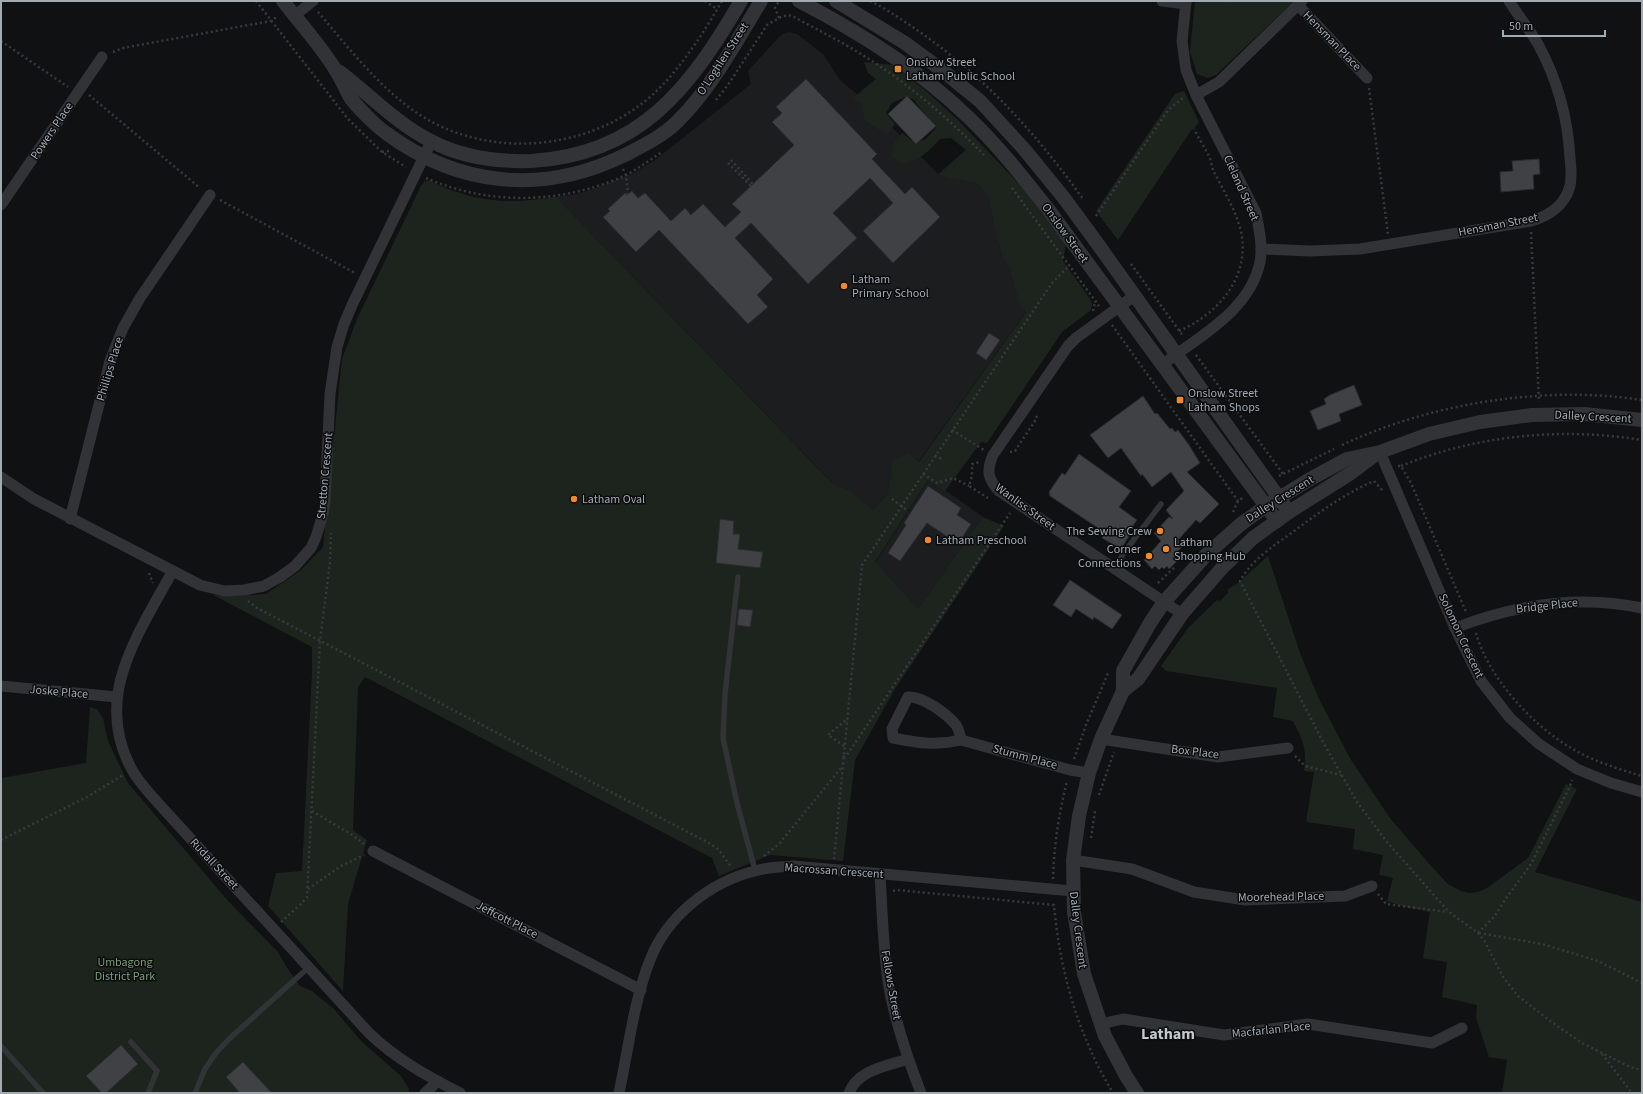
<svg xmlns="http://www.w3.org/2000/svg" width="1643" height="1094" viewBox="0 0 1643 1094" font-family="'Source Sans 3',sans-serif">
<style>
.built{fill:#1c1d1f}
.green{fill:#1d241d}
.building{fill:#3f4145;stroke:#2a2b2e}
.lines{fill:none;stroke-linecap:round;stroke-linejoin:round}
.path{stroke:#373a3e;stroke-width:2.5;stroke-dasharray:2 3;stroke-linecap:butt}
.service{stroke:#313337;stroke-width:5.5}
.minor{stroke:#313337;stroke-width:11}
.tertiary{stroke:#313337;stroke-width:14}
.poi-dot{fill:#ee8a2c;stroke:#0b0c0d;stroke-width:1.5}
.labels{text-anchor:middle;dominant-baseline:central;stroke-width:3;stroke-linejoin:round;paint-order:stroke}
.street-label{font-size:12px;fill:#a2aab2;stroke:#0b0c0d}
.poi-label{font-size:12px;fill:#a2aab2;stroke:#0b0c0d;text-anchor:start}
.park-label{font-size:12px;fill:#7d9d79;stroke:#0b0c0d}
.district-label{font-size:16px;font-weight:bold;fill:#c3c8ce;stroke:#0b0c0d}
</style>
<rect width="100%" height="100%" fill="#101112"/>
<!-- built -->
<g class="built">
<polygon points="789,32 797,34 823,54 840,80 869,104 938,174 970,146 1063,260 873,525 556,197 577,194 596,188 637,171 655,160 751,84 748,71 779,37 783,34"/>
<polygon points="929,479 983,517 918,609 875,563"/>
</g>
<!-- green -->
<g class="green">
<polygon points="1195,1 1294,1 1216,75 1207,78 1197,74 1190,52"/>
<path d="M864 62 893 65 925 90 958 120 1024 189 1066 244 1063 261 1090 299 1092 303 1091 310 1062 332 987 443 981 442 945 491 928 480 875 562 918 609 983 517 1004 526 895 689 855 760 843 861 770 855 719 876 712 858 365 677 358 687 353 830 367 840 348 904 343 991 268 906 276 873 302 871 312 673V647L213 595 236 596 266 594 301 570 323 547 342 359 357 319 421 186 424 182 429 180C453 193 482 201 510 201 525 201 541 199 556 197L833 484 850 491 873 510 888 494 893 460 908 454 919 462 1026 312 1019 303 1010 269 1002 255 994 224 989 197 979 184 939 175 966 150 951 138 940 139C928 152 920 160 902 164L891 156 894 143 902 133 915 143 926 139 936 128 913 99 905 97 892 103 886 113 895 124 887 135 864 120 862 104 853 98 876 79 868 73Z"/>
<polygon points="1184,91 1199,122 1194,129 1192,129 1118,240 1096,211 1175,94"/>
<path d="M1268 556 1300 653 1319 699 1351 760 1390 818 1432 867 1448 884 1461 891 1469 893 1478 892 1487 888 1528 858 1566 784 1577 789 1535 872 1642 902V1093H1502L1507 1060 1489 1057 1476 1018 1477 1005 1442 997 1447 962 1423 958 1430 912 1405 907 1387 901 1393 878 1379 875 1383 855 1353 849 1355 829 1306 822 1314 772 1304 771C1307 748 1303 741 1293 721L1273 717 1277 688 1166 671 1161 666 1188 628 1217 600 1220 601 1228 593V589L1238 583Z"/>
<polygon points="90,707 97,709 103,718 108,741 128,783 229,902 278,952 286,966 300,986 312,991 334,1009 361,1041 401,1076 409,1089 408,1093 1,1093 1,778 86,763"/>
</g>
<!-- building -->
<g class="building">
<polygon points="806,79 877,154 872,159 905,194 912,187 940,217 893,263 863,231 893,203 870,178 833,213 857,238 808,284 751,223 735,238 773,279 757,295 768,307 748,324 659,230 636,252 603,217 610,211 608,209 625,193 627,195 632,191 638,198 645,193 671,221 685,208 691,215 703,204 725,227 741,212 732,204 794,145 772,122 782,113 776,107"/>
<polygon points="907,96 936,126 916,144 888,114"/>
<polygon points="1539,159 1540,174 1533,175 1534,189 1501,192 1500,172 1513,171 1512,161"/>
<polygon points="989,333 1000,340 986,360 976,353"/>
<polygon points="1354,385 1362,405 1339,414 1341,421 1318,430 1310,411 1326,404 1324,399 1330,395"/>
<polygon points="1143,396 1155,414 1157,413 1170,429 1172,428 1175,432 1178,430 1189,445 1200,463 1187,472 1219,504 1200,523 1196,520 1178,540 1179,542 1178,543 1182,547 1178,551 1180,553 1178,556 1180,558 1169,569 1167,566 1164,569 1162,567 1159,570 1155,566 1152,569 1144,560 1161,541 1154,533 1169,517 1173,519 1166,510 1184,491 1171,472 1152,487 1142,474 1141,476 1121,448 1108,458 1090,435"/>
<polygon points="1079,454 1131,491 1119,507 1137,520 1127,534 1129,536 1121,549 1102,538 1103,536 1097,532 1098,528 1050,496 1049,492 1062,473 1065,475"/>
<polygon points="928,486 961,508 957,515 971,524 958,544 927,523 900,561 888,553 906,525 904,523 911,512"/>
<polygon points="720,519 734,521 733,534 740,534 738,549 763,552 760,568 716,563"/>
<polygon points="1070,580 1122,615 1112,629 1094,617 1093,620 1076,609 1071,617 1053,605"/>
<polygon points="739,609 753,610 750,627 737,625"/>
<polygon points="121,1045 138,1064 106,1093 102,1093 86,1076"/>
<polygon points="243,1062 272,1093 240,1093 226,1077"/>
</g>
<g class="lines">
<!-- path -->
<g class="path">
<polyline points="256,1 348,119 382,152"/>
<polyline points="705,1 717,9"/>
<path d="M870 1C887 9 902 20 917 30 985 77 1035 132 1083 199"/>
<polyline points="1224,1 1230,1"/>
<path d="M318 12C349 48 379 88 420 115 486 157 577 152 640 105 672 82 702 36 722 1"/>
<polyline points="779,18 775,8 779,1"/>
<polyline points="1,41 68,87"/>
<polyline points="113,52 123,48 271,21 278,16"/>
<polyline points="1369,88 1388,234"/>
<polyline points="89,95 200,188"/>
<path d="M716 100 728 85 767 25 781 17 788 15 794 17C818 30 842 42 864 56 908 83 948 118 984 155"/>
<polyline points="389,151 382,152 406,167"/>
<polyline points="731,160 753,184"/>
<polyline points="728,163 750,185 752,183"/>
<polyline points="623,169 626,175 628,194"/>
<path d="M426 178C490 206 563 204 626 175 639 168 650 160 662 152"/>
<polyline points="1012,188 1099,306"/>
<polyline points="220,200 355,273"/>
<polyline points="1096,216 1169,109 1184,97"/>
<polyline points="1531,232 1539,402"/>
<polyline points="1131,264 1183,336"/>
<polyline points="1093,311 1095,302"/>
<polyline points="1112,325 1238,501"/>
<path d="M1179 331C1216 315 1248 280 1242 237 1239 215 1223 190 1213 170 1212 166 1211 162 1210 158 1205 148 1199 139 1194 129"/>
<polyline points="1196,355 1283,474"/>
<polyline points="952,430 984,450"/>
<path d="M1342 445C1431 403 1545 385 1642 400"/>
<polyline points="1010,452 1015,451 1037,418 1036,413"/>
<polyline points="935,455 943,460"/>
<polyline points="978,462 976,464 972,464 972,476 969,486 988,498"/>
<polyline points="1398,466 1401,466 1411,483 1466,612"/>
<path d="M1401 466C1477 435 1561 427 1642 440"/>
<polyline points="923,474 937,483 953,478 969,486"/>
<polyline points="1279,476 1334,449"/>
<path d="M1382 490 1374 481C1344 494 1320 512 1294 531 1274 546 1252 559 1240 581L1323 742 1357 802 1387 842 1449 912 1478 933 1485 942 1503 977 1518 996 1550 1021 1582 1043 1630 1067 1642 1070"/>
<polyline points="892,499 908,511"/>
<polyline points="1233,512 1238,501 1244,497"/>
<polyline points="149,573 153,583"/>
<polyline points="1158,583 1176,566"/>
<polyline points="248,601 257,608 709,843 719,850 732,868"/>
<path d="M1476 633C1488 677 1532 725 1571 748 1593 761 1618 769 1642 776"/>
<polyline points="844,746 828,735 847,719"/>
<polyline points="1295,756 1305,766 1341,775"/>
<polyline points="843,757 847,755 1010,513"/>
<polyline points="1074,759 1086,725 1109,671"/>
<polyline points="1099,795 1114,752"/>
<polyline points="312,811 354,836 364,844"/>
<polyline points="1091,838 1095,811"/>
<polyline points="1,840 87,797 123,775"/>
<polyline points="764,856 779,844 841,768"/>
<polyline points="834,859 862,565 1052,283 1070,265"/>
<path d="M1053 879C1054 845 1059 813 1067 781"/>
<polyline points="308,889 341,866 364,855"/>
<path d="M893 891 897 890 1054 905C1060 972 1078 1035 1113 1093"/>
<polyline points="1378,894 1386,904 1448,912"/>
<polyline points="281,922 301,904 307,897 320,641 330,562 331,533"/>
<polyline points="1478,933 1494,917 1507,897 1531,864 1570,786 1572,780"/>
<polyline points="1479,933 1542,944 1598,961 1642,983"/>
<polyline points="1602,1054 1632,1093"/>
</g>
<!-- service -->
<g class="service">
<polyline points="1115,569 1123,554 1161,504"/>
<polyline points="738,577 725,694 723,738 737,803 755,870"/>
<polyline points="131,1042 157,1071 148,1093"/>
<polyline points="1,1046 43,1093"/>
<polyline points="195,1093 205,1069 216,1053 229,1039 309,967"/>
</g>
<!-- minor -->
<g class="minor">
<polyline points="1162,1 1186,4"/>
<polyline points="1298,5 1367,78"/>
<polyline points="294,16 313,1"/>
<polyline points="1196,95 1219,82 1302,1"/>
<polyline points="1,205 102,57"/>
<path d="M1261 249 1310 251 1360 249 1531 221C1549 216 1565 205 1570 186 1572 177 1571 167 1570 158 1568 119 1557 79 1538 44 1529 29 1518 15 1509 1"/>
<path d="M1134 296 1076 338 1068 346 993 455C986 471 988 479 999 491L1182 614"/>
<path d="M1162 365C1198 337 1250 311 1260 262 1263 246 1259 229 1256 213L1196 95 1186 70 1182 41 1186 1"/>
<polyline points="1380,452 1455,628 1481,681 1510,718 1539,744 1577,769 1611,783 1642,792"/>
<polyline points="1,477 34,499 200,585 224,591 244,590 264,586 280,577 295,566 311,548 316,537 323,514 325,502 330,394 337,347 344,324 353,303 431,142"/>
<polyline points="70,519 110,361 123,328 140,298 210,195"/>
<path d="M172 572C138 635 93 696 131 768 140 785 155 799 168 814L369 1033C396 1059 427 1076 460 1093"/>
<path d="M1455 628C1514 605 1579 595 1642 608"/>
<polyline points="1,686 117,697"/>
<polyline points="1101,739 1218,757 1288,748"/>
<path d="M961 740C960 735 959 729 956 725 947 714 923 696 908 697L892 729 893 738C919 743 936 746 961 740L1070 770 1089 773"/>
<polyline points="373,851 641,990"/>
<polyline points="1073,860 1132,869 1194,892 1245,900 1345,896 1372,886"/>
<path d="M880 874C882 910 883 945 888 981 894 1020 907 1057 921 1093"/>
<polyline points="1101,1024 1123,1019 1224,1035 1308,1024 1432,1043 1462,1028"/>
<polyline points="425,1093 438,1081"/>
<path d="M619 1093C628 1051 634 1000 650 960 667 916 710 882 755 871 767 867 781 867 794 866L1073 891"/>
<path d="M849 1093C857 1070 887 1066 908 1059"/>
</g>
<!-- tertiary -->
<g class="tertiary">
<path d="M283 1C300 23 320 45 335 69 341 78 345 88 350 97 356 106 377 127 386 133 459 187 543 195 625 155 644 145 663 136 678 121 712 87 736 42 761 1"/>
<path d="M799 1C859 32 917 68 966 115 996 143 1022 176 1048 209L1277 521"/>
<polyline points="836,1 905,43 943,71 980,101 1024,149 1064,198 1097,243 1289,512"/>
<path d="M340 72C370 95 397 124 431 141 461 157 497 162 531 161 640 155 690 88 741 1"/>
<polyline points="1123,691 1138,679 1182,614 1222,568 1253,538 1289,512 1351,473 1375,455"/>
<polyline points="1137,1093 1126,1076 1105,1036 1084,974 1074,912 1073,860 1079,816 1089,773 1101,739 1123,691 1123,671 1150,623 1164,602 1207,554 1241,524 1266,506 1312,478 1347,459 1380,452 1429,434 1480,422 1532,415 1584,414 1642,420"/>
</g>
</g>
<!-- markers -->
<g class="poi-dot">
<rect x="894" y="65" width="8" height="8" rx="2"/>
<circle cx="844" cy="286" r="4"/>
<rect x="1176" y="396" width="8" height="8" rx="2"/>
<circle cx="574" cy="499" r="4"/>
<circle cx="1160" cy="531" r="4"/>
<circle cx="928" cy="540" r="4"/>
<circle cx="1166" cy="549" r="4"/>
<circle cx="1149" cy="556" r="4"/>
</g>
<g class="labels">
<!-- street labels -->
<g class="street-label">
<text transform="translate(1332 41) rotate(46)">Hensman Place</text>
<text transform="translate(723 59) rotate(-57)">O'Loghlen Street</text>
<text transform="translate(52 131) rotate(-56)">Powers Place</text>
<text transform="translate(1241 188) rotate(66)">Cleland Street</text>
<text transform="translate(1498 225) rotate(-11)">Hensman Street</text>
<text transform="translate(1065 233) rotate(54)">Onslow Street</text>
<text transform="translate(110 369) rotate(-73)">Phillips Place</text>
<text transform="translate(1593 417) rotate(3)">Dalley Crescent</text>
<text transform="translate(325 476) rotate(-85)">Stretton Crescent</text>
<text transform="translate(1280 499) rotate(-32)">Dalley Crescent</text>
<text transform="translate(1025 507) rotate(36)">Wanliss Street</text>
<text transform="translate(1547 606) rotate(-6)">Bridge Place</text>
<text transform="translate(1461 636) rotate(65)">Solomon Crescent</text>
<text transform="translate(59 692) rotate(5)">Joske Place</text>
<text transform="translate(1195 752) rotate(7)">Box Place</text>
<text transform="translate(1025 757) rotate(15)">Stumm Place</text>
<text transform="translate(214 864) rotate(47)">Rudall Street</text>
<text transform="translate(834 871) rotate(4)">Macrossan Crescent</text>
<text transform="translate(1281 897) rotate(-1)">Moorehead Place</text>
<text transform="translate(507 920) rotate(27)">Jeffcott Place</text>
<text transform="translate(1078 930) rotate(83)">Dalley Crescent</text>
<text transform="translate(891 985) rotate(80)">Fellows Street</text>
<text transform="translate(1271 1030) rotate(-6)">Macfarlan Place</text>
</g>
<!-- poi labels -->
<g class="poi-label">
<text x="906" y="62">Onslow Street<tspan x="906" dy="14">Latham Public School</tspan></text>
<text x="852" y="279">Latham<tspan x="852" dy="14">Primary School</tspan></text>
<text x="1188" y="393">Onslow Street<tspan x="1188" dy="14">Latham Shops</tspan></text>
<text x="582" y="499">Latham Oval</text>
<text x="1152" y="531" text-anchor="end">The Sewing Crew</text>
<text x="936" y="540">Latham Preschool</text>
<text x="1174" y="542">Latham<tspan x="1174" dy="14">Shopping Hub</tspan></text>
<text x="1141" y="549" text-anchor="end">Corner<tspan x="1141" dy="14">Connections</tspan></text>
</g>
<!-- park labels -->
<g class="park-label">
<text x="125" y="962">Umbagong<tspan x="125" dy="14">District Park</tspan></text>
</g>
<!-- district labels -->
<g class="district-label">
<text x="1168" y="1034">Latham</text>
</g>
</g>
<!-- border -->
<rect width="1643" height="1094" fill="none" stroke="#a2aab2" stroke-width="4"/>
<!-- scale -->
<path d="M1503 30v6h102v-6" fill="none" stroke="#a2aab2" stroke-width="2"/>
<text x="1509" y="30" font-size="12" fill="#a2aab2" stroke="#0b0c0d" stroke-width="3" paint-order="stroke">50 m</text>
</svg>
